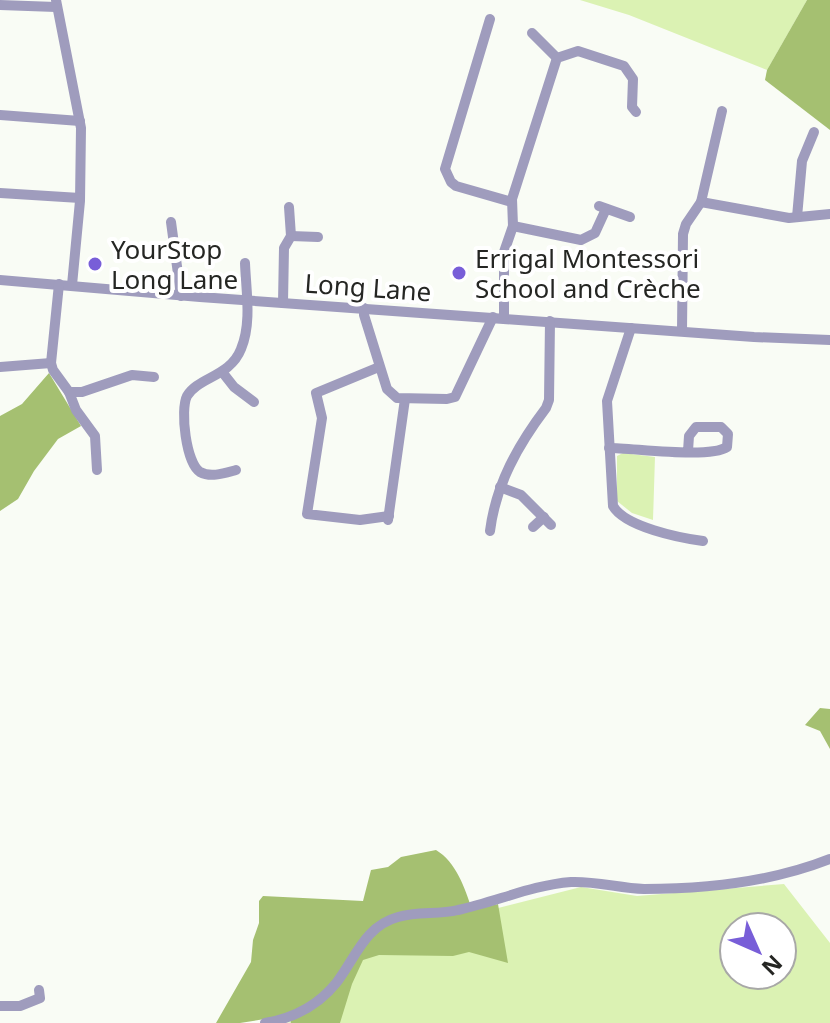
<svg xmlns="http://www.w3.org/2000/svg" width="830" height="1023" viewBox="0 0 830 1023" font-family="'Noto Sans',sans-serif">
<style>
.green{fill:#dbf2b3;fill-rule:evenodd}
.forest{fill:#a5c071}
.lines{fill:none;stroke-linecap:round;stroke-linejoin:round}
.minor{stroke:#9f9cbd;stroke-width:10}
.poi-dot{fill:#785ed8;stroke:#fff;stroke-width:3}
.labels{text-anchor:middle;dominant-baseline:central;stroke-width:8;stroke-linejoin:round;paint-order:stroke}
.poi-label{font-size:26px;fill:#252623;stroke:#fff;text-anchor:start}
.street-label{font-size:26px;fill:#252623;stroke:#fff}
</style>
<rect width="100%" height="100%" fill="#f9fcf5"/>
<!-- green -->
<g class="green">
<polygon points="580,0 807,0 767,70 629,15"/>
<polygon points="623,453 655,457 653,520 632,513 617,501 617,456"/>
<path d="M784 884 830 943V1023H285L292 1022 371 940 581 887 637 896ZM734 927H782V975H734Z"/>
</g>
<!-- forest -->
<g class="forest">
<polygon points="807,0 830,0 830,130 765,80 767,70"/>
<polygon points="49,373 81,426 58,439 34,471 18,499 0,511 0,416 22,404"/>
<polygon points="820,708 830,709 830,749 820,731 805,725"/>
<path d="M436 850C456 862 465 888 472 910L498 904 508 963 469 952 453 956 379 955 363 960 352 984 340 1023H291L289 1015 240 1023H216L251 962 253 940 259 923V901L263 896 363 901 371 870 388 867 401 857Z"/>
</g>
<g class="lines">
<!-- minor -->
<g class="minor">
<polyline points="56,0 81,128 80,201 72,285"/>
<polyline points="0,5 56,7"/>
<polyline points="490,19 445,169 451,182 456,186 512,202"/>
<polyline points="532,33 557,58"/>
<polyline points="722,111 701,202 789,218 830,214"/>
<polyline points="0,115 80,121"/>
<polyline points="0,193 80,198"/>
<polyline points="599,206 630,217"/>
<polyline points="797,217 802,161 814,132"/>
<polyline points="171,222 181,296"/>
<polyline points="513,226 581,240 595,233 606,209"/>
<polyline points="291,236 318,237"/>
<polyline points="0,280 200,297 754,337 830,340"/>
<polyline points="59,284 51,363 53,370 69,392 82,392 132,375 154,377"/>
<polyline points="283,303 284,248 291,236 289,207"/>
<polyline points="364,308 364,315 387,389 397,398 447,399 455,397 493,317"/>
<polyline points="504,317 504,252 513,226 512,199 557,58 578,51 624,66 633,79 632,107 636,112"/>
<path d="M631 328 607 401 613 506C625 527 680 538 703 541"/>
<polyline points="682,331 683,234 686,224 701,202"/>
<polyline points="0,367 51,363"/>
<polyline points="379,367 316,393 322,418 307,514 360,520 389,516"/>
<polyline points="223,373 234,387 254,402"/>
<polyline points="69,392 76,410 95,436 97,470"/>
<path d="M609 448C634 448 709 459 727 447L728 434 721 427H696L689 436 688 451"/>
<path d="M236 470C225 473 211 478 200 472 186 463 180 410 187 396 198 377 230 377 241 349 252 323 246 290 245 263"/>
<polyline points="500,487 521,495 551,525"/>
<polyline points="388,520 405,399"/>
<polyline points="533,527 544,517"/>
<path d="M490 531C496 484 518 445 546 408L549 400 550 321"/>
<polyline points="0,1006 20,1006 40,998 39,990"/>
<path d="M265 1023C294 1018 319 1005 337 982 356 957 365 926 398 917 418 911 438 915 458 910 496 902 532 885 571 882 596 881 619 888 644 889 706 889 772 882 830 859"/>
</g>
</g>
<!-- markers -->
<g class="poi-dot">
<circle cx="95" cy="264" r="8"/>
<circle cx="459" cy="273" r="8"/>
</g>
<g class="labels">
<!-- poi labels -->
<g class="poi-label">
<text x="111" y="249">YourStop<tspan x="111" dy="30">Long Lane</tspan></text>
<text x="475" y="258">Errigal Montessori<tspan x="475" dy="30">School and Crèche</tspan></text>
</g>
<!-- street labels -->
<g class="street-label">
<text transform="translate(368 287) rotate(4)">Long Lane</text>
</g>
</g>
<!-- north arrow -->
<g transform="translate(758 951) rotate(135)"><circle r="38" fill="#ffffff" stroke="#a8a8a7" stroke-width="2"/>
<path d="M0-6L14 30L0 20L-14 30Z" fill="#785ed8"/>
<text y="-12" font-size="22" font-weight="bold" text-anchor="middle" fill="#252623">N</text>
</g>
</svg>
